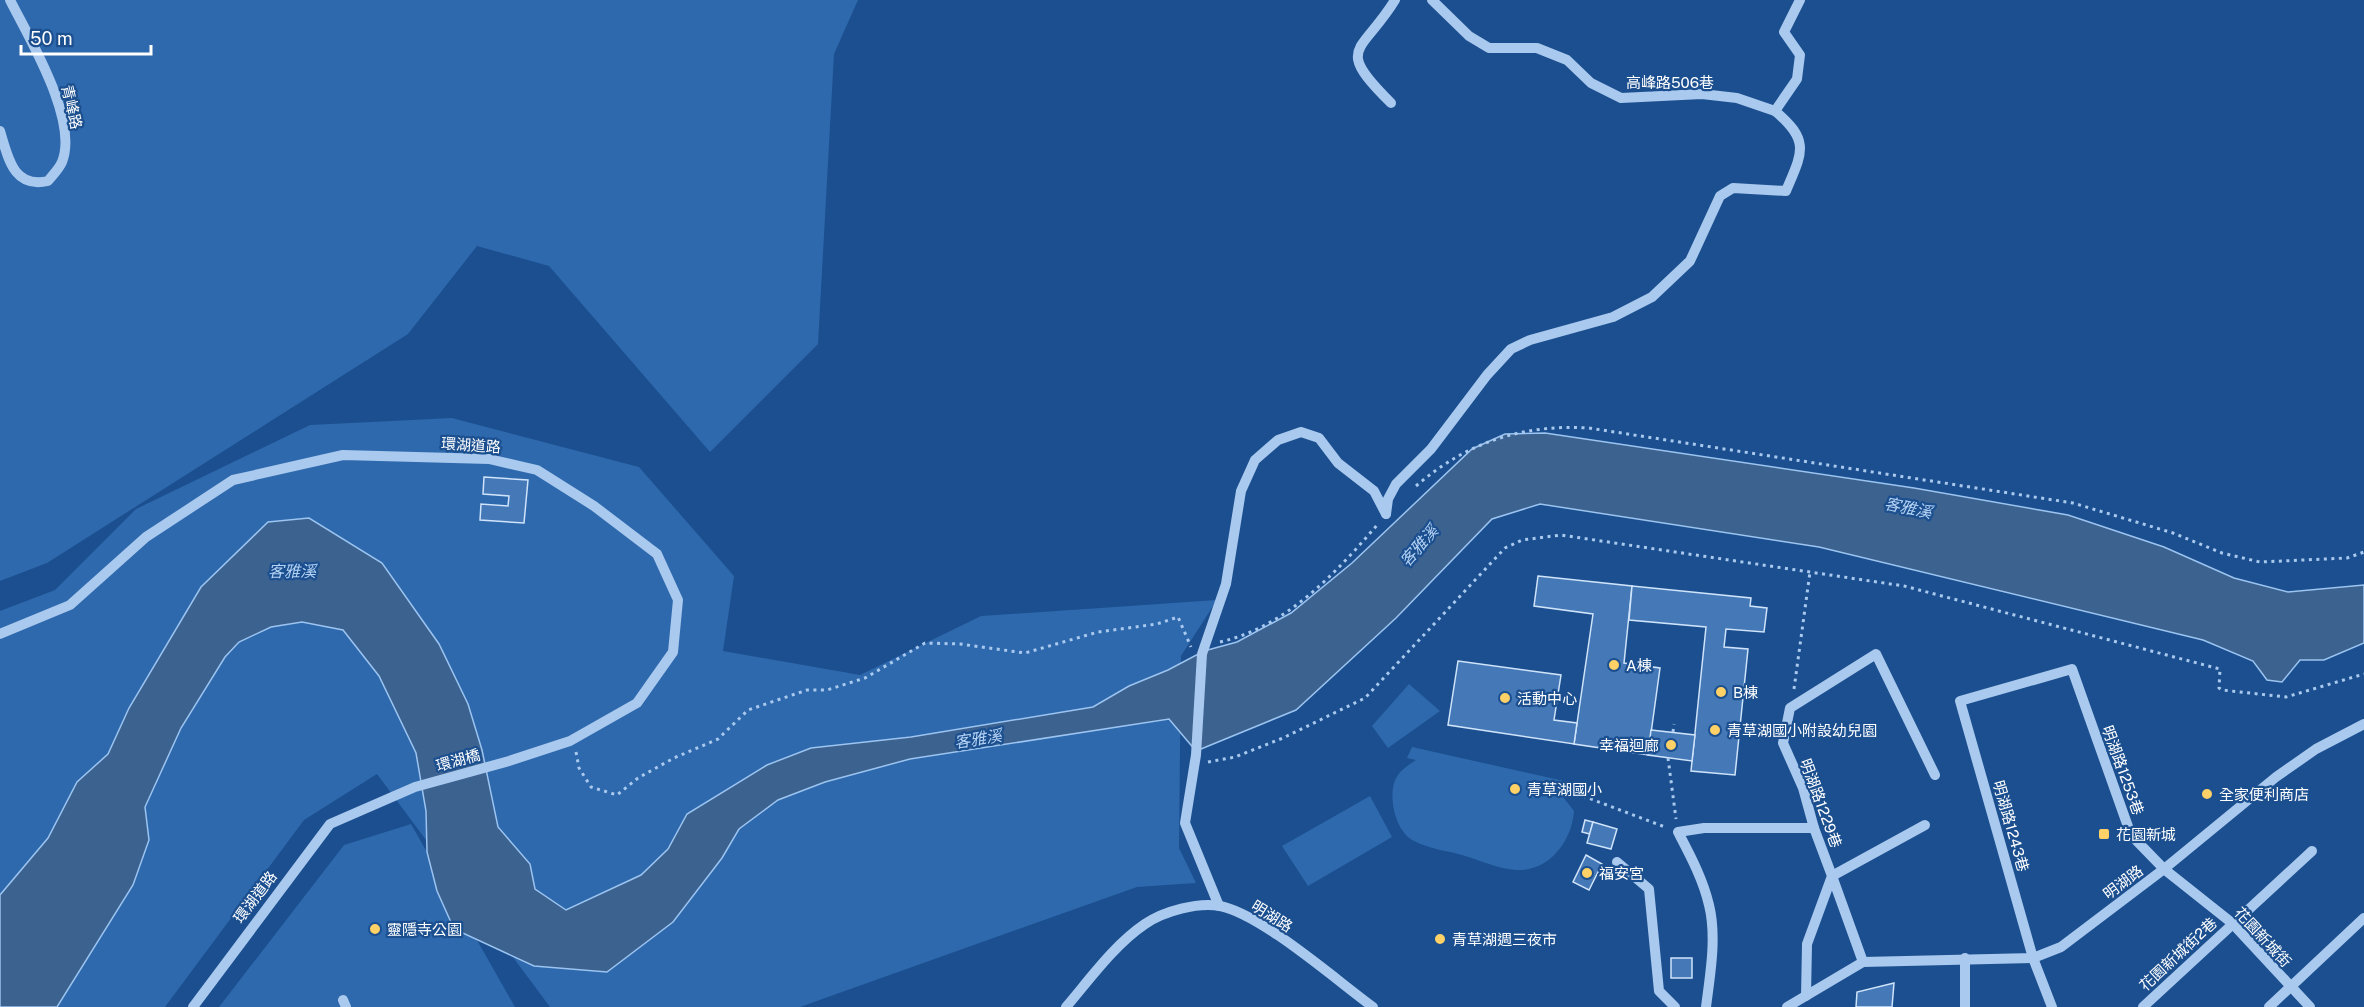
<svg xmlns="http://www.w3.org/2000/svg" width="2364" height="1007" viewBox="0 0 2364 1007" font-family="'Public Sans','Noto Sans TC',sans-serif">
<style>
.green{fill:#2e69ad}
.water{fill:#3c6290;stroke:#9cc4f0;stroke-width:1.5}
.building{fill:#4478b7;stroke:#cfe3fa;stroke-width:1.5}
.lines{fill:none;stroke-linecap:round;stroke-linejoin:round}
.path{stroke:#a9c9ee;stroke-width:3;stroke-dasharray:3 4.5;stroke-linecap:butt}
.minor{stroke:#a9c9ee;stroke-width:10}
.poi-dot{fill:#ffd166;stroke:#1b4f8f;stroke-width:2}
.labels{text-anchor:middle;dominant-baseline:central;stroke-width:4.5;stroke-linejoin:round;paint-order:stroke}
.street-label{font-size:15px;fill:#fff;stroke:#1b4f8f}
.poi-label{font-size:15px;fill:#fff;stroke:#1b4f8f;text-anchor:start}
.water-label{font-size:16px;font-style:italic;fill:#b5d3f5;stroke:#1b4f8f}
</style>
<rect width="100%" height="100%" fill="#1b4f8f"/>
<!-- green -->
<g class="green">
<polygon points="0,0 858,0 834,54 818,344 710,452 549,266 477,246 408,334 47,563 0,581"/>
<polygon points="452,418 639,467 734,576 723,651 860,675 981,616 1217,600 1181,656 1179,848 1196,883 1137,887 800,1007 550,1007 377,774 304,820 165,1007 0,1007 0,611 55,590 136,509 310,425"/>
<polygon points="1409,684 1440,711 1388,748 1372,726"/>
<path d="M1412 747 1573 783 1569 798 1563 797 1574 811C1572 841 1549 872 1516 870 1499 869 1479 860 1462 855 1447 851 1427 848 1414 841 1396 832 1389 801 1394 783 1398 771 1407 766 1416 760L1407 758Z"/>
<polygon points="1370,796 1392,837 1308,886 1282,846"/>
<polygon points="411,824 515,1007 219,1007 344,845"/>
</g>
<!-- water -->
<polygon class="water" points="1545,433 1914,488 2068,515 2164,547 2234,578 2288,592 2364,585 2364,643 2324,660 2300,660 2282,682 2267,680 2253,661 2203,640 1819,547 1540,504 1492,519 1396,618 1296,710 1196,751 1169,719 910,759 825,782 778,800 739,829 722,858 673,922 607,972 534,966 454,929 437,891 427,852 426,811 416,753 379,676 343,630 302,622 271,627 239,642 225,657 181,728 145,807 149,840 133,885 57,1007 0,1007 0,895 48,838 77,782 108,754 129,708 201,587 268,522 309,518 382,563 439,644 468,704 482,750 498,827 530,864 535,889 566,910 641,875 668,849 687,814 767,765 811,748 911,737 1093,707 1129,686 1168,670 1204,651 1237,642 1291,613 1352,563 1472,449 1505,434"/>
<!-- building -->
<g class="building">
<polygon points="484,477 528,480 524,523 480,520 481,504 508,506 509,496 483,494"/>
<polygon points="1538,576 1632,586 1624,663 1660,668 1648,755 1574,744 1593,614 1534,606"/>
<polygon points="1632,586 1751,598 1750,606 1767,608 1764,632 1726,629 1724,647 1748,649 1735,775 1691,771 1706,627 1629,620"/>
<polygon points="1458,661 1561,675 1554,720 1577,723 1574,744 1448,725"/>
<polygon points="1651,730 1695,735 1692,761 1648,755"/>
<polygon points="1585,820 1593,822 1590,834 1582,832"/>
<polygon points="1593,822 1617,829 1611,849 1587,843"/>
<polygon points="1586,855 1602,864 1589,890 1573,882"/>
<rect x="1671" y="958" width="21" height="20"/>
<polygon points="1894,983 1892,1007 1856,1007 1857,992"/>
</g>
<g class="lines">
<!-- path -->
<g class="path">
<path d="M1416 486C1467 442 1523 424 1589 428L2073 503 2173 533 2222 553 2260 562 2347 558 2364 552"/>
<path d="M1220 642C1286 627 1335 574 1378 524"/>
<polyline points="1794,689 1810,572"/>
<polyline points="1673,732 1674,724"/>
<polyline points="576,752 579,768 591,787 617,795 638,778 674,758 718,739 748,710 807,690 827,690 865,678 925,643 960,644 1025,653 1098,632 1157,624 1178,617 1191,647"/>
<polyline points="1668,758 1676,819"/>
<polyline points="1208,762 1235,757 1283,738 1365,698 1505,548 1522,540 1561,535 1904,586 2216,668 2220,669 2219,688 2222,690 2286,697 2364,674"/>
<polyline points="1583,796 1665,827"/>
</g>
<!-- minor -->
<g class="minor">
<polyline points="1432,0 1469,36 1489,48 1537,48 1567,60 1591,83 1621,98 1702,94 1737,98 1775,111 1797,79 1800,55 1784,32 1800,0"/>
<path d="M1391 103C1333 46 1362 54 1395 0"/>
<path d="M0 131C8 157 13 189 48 181 52 176 59 169 62 162 79 120 29 38 10 0"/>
<path d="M1386 514 1388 499 1396 484 1431 449 1487 375 1511 349 1530 340 1613 317 1652 297 1690 261 1720 196 1733 188 1786 191C1802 153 1811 141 1775 111"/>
<polyline points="0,634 70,605 146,537 233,480 343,455 489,459 537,470 594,506 657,554 678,600 673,652 637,703 570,741 509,761 415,787 330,824 193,1007"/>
<polyline points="1617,862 1649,889 1659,991 1675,1007"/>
<polyline points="1219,906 1185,823 1196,755 1202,654 1226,584 1241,491 1255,460 1278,440 1301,432 1319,438 1338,463 1374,491 1386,514"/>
<polyline points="1863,962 1832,876 1925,825"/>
<polyline points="1806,996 1807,944 1832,876 1814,828 1803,788 1783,743 1790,708 1876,654 1935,775"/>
<polyline points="343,1000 346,1007"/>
<path d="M1066 1007C1090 979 1114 945 1145 924 1164 911 1198 902 1220 906 1261 914 1336 980 1373 1007"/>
<path d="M1706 1007C1710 975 1717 937 1709 905 1703 879 1690 855 1678 832L1704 828H1814"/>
<polyline points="1787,1007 1863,962 2033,958 2061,947 2164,869 2276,777 2316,749 2364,724"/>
<polyline points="1965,1007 1965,958"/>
<polyline points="2052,1007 2033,958 1960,701 2072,669 2131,835 2164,869 2232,923 2310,1007"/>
<polyline points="2143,1007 2312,851"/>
<polyline points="2269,1007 2364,918"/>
</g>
</g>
<!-- markers -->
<g class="poi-dot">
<circle cx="1614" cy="665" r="6"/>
<circle cx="1721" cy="692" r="6"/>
<circle cx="1505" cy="698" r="6"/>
<circle cx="1715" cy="730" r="6"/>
<circle cx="1671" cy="745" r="6"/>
<circle cx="1515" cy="789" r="6"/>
<circle cx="2207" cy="794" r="6"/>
<rect x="2098" y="828" width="12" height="12" rx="3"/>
<circle cx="1587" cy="873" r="6"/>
<circle cx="375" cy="929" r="6"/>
<circle cx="1440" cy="939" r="6"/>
</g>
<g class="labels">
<!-- street labels -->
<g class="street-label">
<text x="1670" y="82">高峰路506巷</text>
<text transform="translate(72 107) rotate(77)">青峰路</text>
<text transform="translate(471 445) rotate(4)">環湖道路</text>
<text transform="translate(458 760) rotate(-15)">環湖橋</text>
<text transform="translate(2123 770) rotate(70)">明湖路1253巷</text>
<text transform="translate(1821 803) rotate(70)">明湖路1229巷</text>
<text transform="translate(2011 826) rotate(74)">明湖路1243巷</text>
<text transform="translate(2123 882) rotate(-37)">明湖路</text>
<text transform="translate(255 897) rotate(-53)">環湖道路</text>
<text transform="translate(1272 916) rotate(32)">明湖路</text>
<text transform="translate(2263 937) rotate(47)">花園新城街</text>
<text transform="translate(2178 954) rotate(-43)">花園新城街2巷</text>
</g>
<!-- poi labels -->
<g class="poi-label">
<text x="1626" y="665">A棟</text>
<text x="1733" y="692">B棟</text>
<text x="1517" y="698">活動中心</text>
<text x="1727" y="730">青草湖國小附設幼兒園</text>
<text x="1659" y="745" text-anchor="end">幸福迴廊</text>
<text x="1527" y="789">青草湖國小</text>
<text x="2219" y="794">全家便利商店</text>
<text x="2116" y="834">花園新城</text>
<text x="1599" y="873">福安宮</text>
<text x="387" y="929">靈隱寺公園</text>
<text x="1452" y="939">青草湖週三夜市</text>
</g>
<!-- water labels -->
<g class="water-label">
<text transform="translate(1908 508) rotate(12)">客雅溪</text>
<text transform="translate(1419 546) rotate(-49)">客雅溪</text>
<text x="292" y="571">客雅溪</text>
<text transform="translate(978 739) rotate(-9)">客雅溪</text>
</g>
</g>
<!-- scale -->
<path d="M21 45v9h130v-9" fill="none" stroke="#ffffff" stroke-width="3"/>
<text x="30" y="45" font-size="18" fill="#ffffff" stroke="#1b4f8f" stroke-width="4.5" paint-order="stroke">50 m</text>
</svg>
